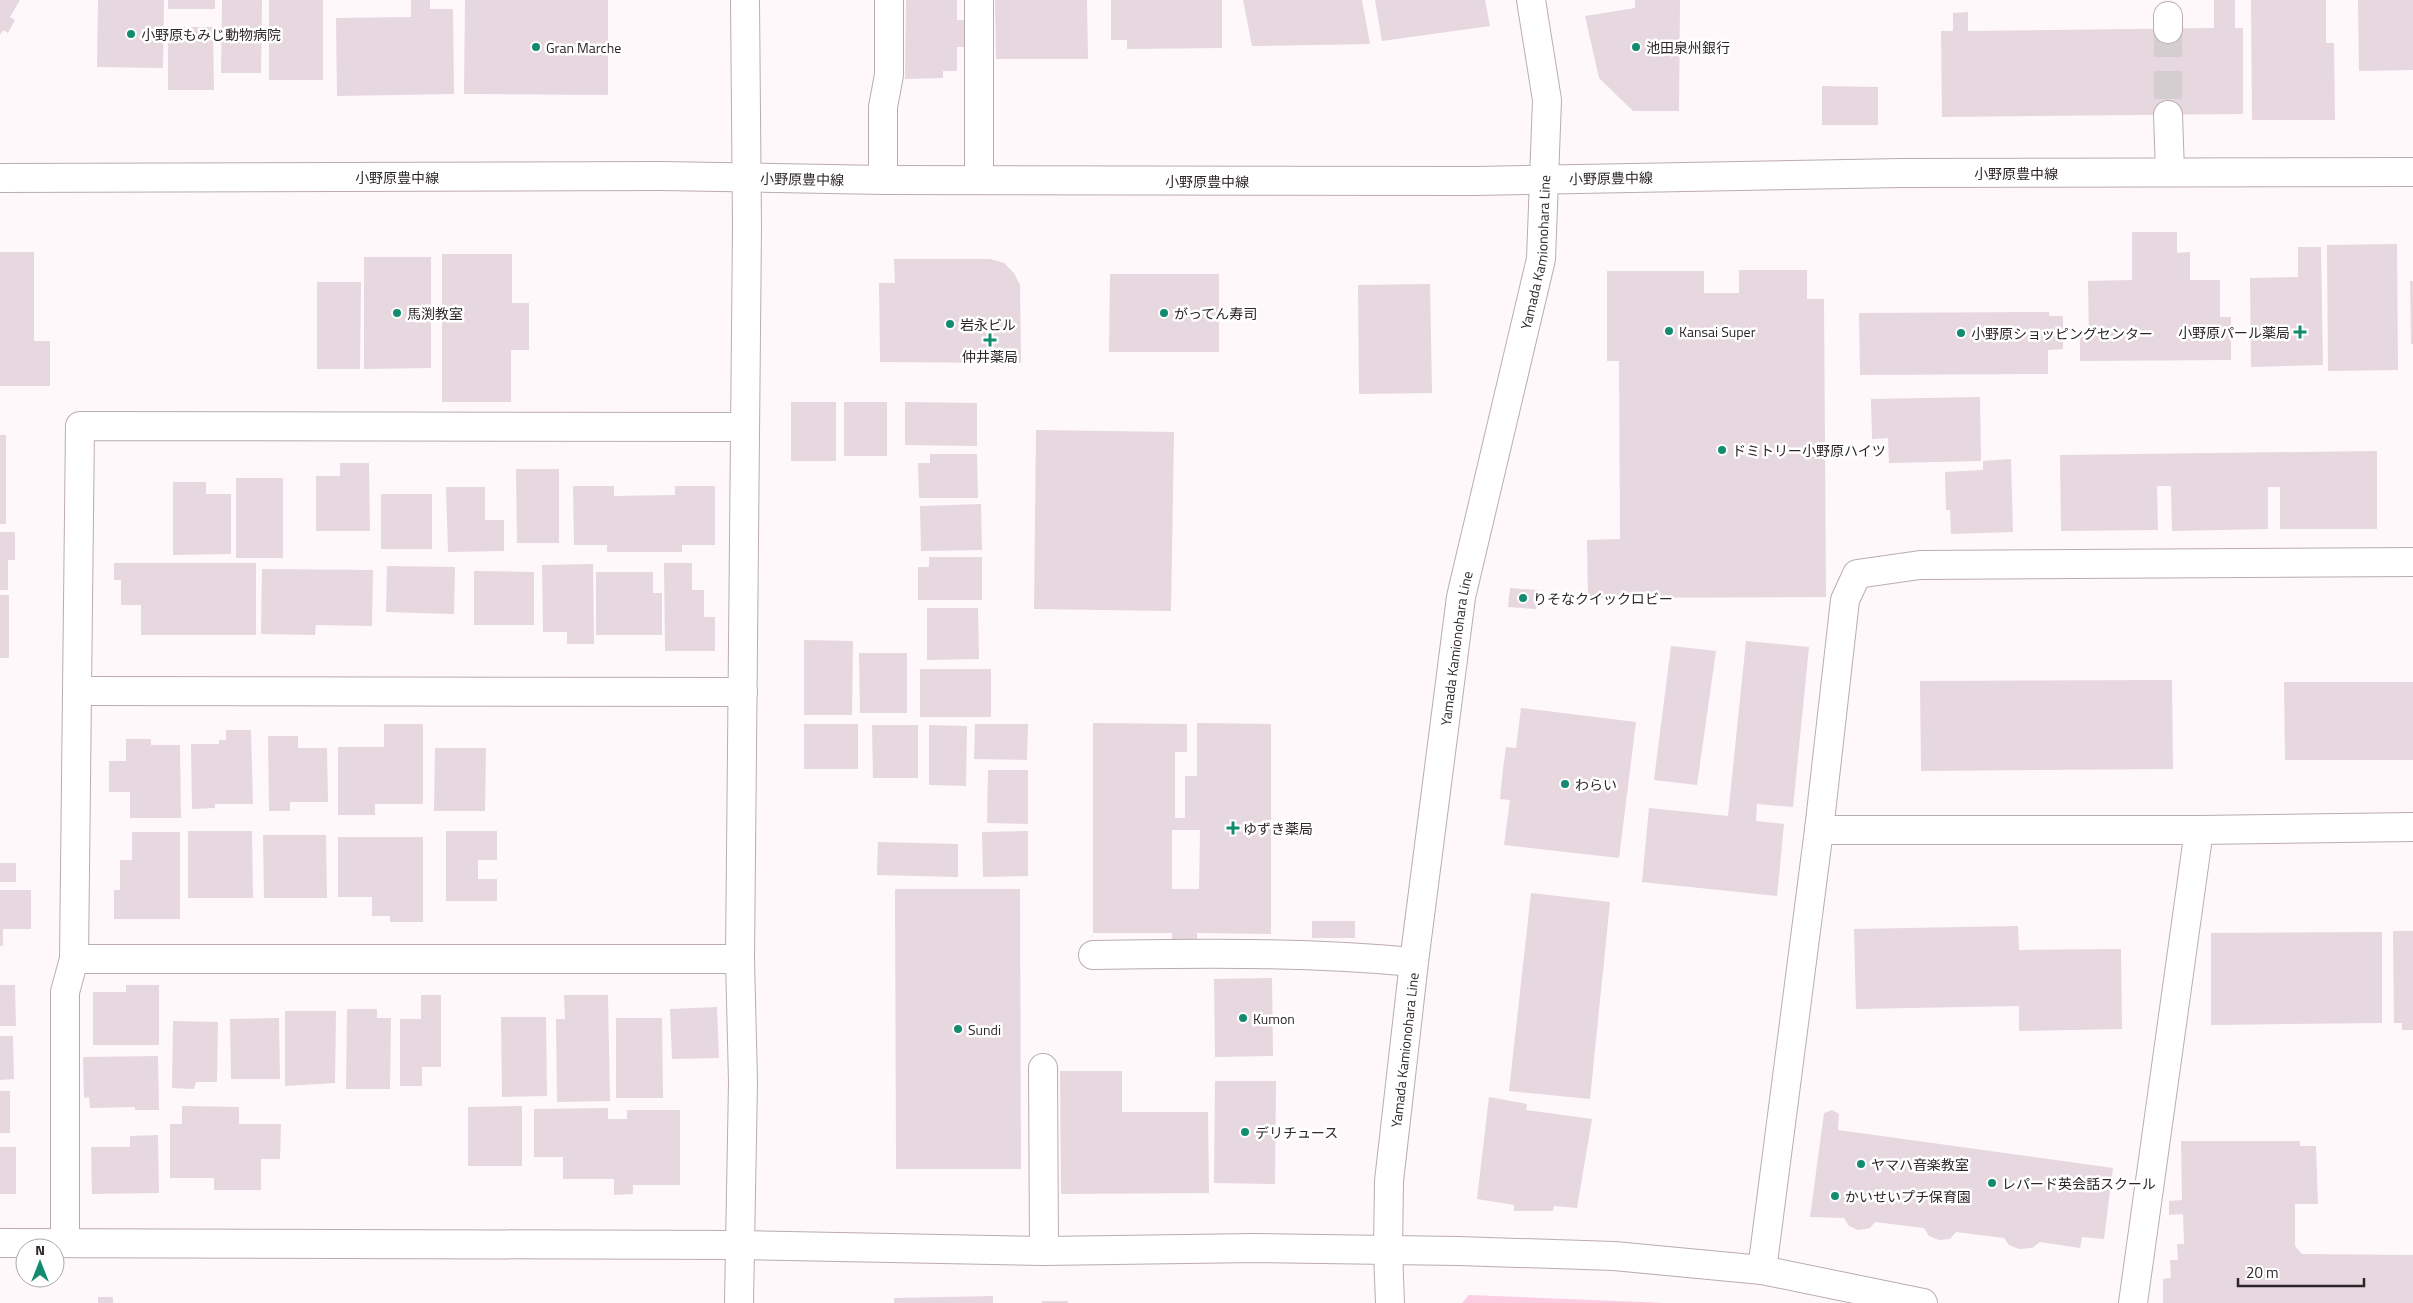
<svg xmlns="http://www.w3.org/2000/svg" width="2413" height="1303" viewBox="0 0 2413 1303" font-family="'Titillium Web','Noto Sans JP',sans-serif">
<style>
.green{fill:#fccee2}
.building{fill:#e7d7de;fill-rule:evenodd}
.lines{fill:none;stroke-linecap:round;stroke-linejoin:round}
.minor-tunnel{stroke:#d4ced0;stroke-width:28;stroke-dasharray:28 14;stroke-linecap:butt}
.minor-casing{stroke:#bbacb2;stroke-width:30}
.major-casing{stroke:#bbacb2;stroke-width:30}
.minor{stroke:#fff;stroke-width:28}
.major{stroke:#fff;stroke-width:28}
.poi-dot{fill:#138b6e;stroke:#fff;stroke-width:2}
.labels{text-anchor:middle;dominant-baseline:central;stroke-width:5;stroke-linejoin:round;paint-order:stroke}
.poi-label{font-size:14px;fill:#2c2629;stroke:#fff;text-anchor:start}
.street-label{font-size:14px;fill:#2c2629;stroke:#fff}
</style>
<rect width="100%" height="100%" fill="#fef8fa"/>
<!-- green -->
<polygon class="green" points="1469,1295 1666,1303 1462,1303"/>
<!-- building -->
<g class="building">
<polygon points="0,0 20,0 10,17 15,20 8,33 3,30 0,35"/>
<polygon points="98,0 164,0 163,68 97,67"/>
<rect x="168" y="0" width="47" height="9"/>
<polygon points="222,0 262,0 261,73 221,73"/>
<rect x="269" y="0" width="54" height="80"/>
<polygon points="411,0 430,0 430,9 453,9 454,94 337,96 336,18 411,17"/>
<polygon points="465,0 608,0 608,95 464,94"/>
<polygon points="906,0 957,0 957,20 974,20 974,47 957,47 957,71 943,71 943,78 905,79"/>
<polygon points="995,0 1087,0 1088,59 996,59"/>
<polygon points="1111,0 1222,0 1222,48 1127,49 1127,40 1111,40"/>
<polygon points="1243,0 1362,0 1370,44 1252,46"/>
<polygon points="1375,0 1485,0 1490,26 1382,41"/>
<polygon points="1635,0 1680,0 1679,111 1633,111 1599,78 1585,16 1635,8"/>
<polygon points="2214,0 2235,0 2235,28 2243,28 2243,114 1942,117 1941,31 1953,31 1953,13 1968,12 1968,31 2214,28"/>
<polygon points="2251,0 2326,0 2326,43 2334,43 2335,120 2252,120"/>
<polygon points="2358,0 2413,0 2413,70 2359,71"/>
<polygon points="168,27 213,27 214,90 168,90"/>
<polygon points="1822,86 1878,87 1878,125 1822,125"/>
<polygon points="2132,232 2177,232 2177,253 2190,252 2190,280 2220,280 2220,317 2231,317 2231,360 2080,361 2080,337 2089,337 2088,281 2132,280"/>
<polygon points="2397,244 2398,370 2328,371 2327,245"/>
<polygon points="2298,247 2321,247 2323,365 2251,367 2250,278 2298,277"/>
<polygon points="0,252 34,252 34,341 50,341 50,386 0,386"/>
<polygon points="442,254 512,254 512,303 529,303 529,350 511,350 511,402 442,402"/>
<polygon points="364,257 431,257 431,368 364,369"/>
<polygon points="894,259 990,259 1004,263 1014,273 1020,285 1021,363 880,362 879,283 895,283"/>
<polygon points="1739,270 1807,270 1807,299 1824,299 1826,597 1588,598 1587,540 1620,539 1619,361 1607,361 1607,271 1704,271 1704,293 1739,293"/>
<polygon points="1110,274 1219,274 1219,352 1109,352"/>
<polygon points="2410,281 2413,281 2413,344 2411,344"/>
<polygon points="317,282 361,282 360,369 317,369"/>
<polygon points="1430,284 1432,393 1359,394 1358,285"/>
<polygon points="2049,312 2049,316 2063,316 2063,349 2048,350 2048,374 1860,375 1859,313"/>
<polygon points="1980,397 1981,461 1889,463 1888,438 1872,439 1871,399"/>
<rect x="791" y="402" width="45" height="59"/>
<rect x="844" y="402" width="43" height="54"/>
<polygon points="905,402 977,403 977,446 905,445"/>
<polygon points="1036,430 1174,432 1171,611 1034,609"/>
<rect x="0" y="435" width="6" height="89"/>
<polygon points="2377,451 2377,529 2280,529 2280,487 2268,487 2268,529 2172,531 2171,486 2157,486 2158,530 2061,531 2060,455"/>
<polygon points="930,454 977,454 978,498 919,498 918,463 930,463"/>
<polygon points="2011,459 2013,532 1951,534 1950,510 1946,510 1945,472 1983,470 1983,461"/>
<polygon points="340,463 369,463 370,531 316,531 316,476 340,476"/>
<polygon points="516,469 559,469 559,543 517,543"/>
<rect x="236" y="478" width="47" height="80"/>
<polygon points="173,482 206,482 206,494 231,494 231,554 173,555"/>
<polygon points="573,486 614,486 614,496 675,495 675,486 715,486 715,545 682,545 682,552 607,552 607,545 574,545"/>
<polygon points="446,487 485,487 485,520 504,520 504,551 448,552"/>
<rect x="381" y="494" width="51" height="55"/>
<polygon points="981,504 982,550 921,551 920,506"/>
<polygon points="0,532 15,532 15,560 8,560 8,590 0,590"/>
<polygon points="929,557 982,557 982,600 918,600 918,567 929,567"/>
<polygon points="114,563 256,563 256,635 141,635 141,605 121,605 121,580 114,580"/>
<polygon points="664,563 692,563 692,590 704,590 704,617 715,617 715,651 665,651"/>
<polygon points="593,564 594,644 567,644 567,632 543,632 542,565"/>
<polygon points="387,566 455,567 454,614 386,612"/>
<polygon points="262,569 373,570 372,626 316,625 315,635 261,634"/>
<polygon points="474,571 534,572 534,625 474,625"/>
<polygon points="596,572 653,572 653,593 662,593 662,635 596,635"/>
<polygon points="1510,588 1538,590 1536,609 1508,607"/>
<rect x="0" y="595" width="9" height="63"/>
<polygon points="927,608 978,608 979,659 927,660"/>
<polygon points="804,640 853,641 852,715 804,715"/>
<polygon points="1746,641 1809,647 1793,807 1757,804 1756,821 1784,824 1777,896 1642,882 1649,808 1728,816"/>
<polygon points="1671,646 1716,651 1697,785 1654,780"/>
<polygon points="859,653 907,653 907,713 860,713"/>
<rect x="920" y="669" width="71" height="48"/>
<polygon points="2172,680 2173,769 1921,771 1920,681"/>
<polygon points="2284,682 2413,682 2413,760 2285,760"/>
<polygon points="1521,708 1636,722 1619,858 1504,845 1510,800 1500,799 1503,769 1506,747 1516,748"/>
<path d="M1093 723 1187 724V752H1175V818H1185V776H1197V723L1271 724V934L1197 933V969H1172V933H1093ZM1172 830H1200L1199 889H1172Z"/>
<polygon points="384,724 423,724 423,804 375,804 375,815 338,815 338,747 384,747"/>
<rect x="804" y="724" width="54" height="45"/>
<polygon points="975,724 1028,724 1027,760 974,759"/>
<polygon points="872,725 918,725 918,778 873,778"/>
<polygon points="929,725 967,726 966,786 929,785"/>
<polygon points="226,730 251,730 253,804 215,804 215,808 192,809 191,744 219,744 219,740 226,740"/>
<polygon points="268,736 298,736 298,748 327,748 328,802 290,802 290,811 269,811"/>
<polygon points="126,739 151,739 151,745 180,745 181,818 130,818 130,792 109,792 109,761 126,761"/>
<polygon points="435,748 486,748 485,811 434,811"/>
<polygon points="988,770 1028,770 1028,824 987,823"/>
<polygon points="188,831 252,831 253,898 188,898"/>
<polygon points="446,831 497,831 497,860 478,860 478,879 497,879 497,901 446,901"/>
<polygon points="1028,831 1028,876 983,877 982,832"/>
<polygon points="132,832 180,832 180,919 114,919 114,890 120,890 120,860 132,860"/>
<polygon points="263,835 326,835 327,898 264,898"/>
<polygon points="338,837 423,837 423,922 390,922 390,916 372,916 372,897 338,897"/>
<polygon points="878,842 958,844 958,877 877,875"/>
<rect x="0" y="863" width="16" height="19"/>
<polygon points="895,889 1020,889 1021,1169 896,1169"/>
<polygon points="0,890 31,890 31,929 3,929 3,946 0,946"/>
<polygon points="1531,893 1610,902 1590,1099 1509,1091"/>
<rect x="1312" y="921" width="43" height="17"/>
<polygon points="2018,926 2019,950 2121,949 2122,1029 2019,1031 2019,1006 1856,1009 1854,929"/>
<polygon points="2393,931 2413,931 2413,1030 2402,1030 2402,1023 2394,1023"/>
<polygon points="2382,932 2382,1023 2211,1025 2211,933"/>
<polygon points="1272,978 1273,1056 1215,1057 1214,979"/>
<polygon points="0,985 15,985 16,1026 0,1026"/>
<polygon points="126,985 159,985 159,1045 93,1045 93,992 126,992"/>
<polygon points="421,995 441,995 441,1067 422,1067 422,1086 400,1086 400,1019 421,1019"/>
<polygon points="564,995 608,995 610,1101 557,1102 556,1019 565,1019"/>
<polygon points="717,1007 719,1058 672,1059 670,1009"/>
<polygon points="347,1009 377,1009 377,1018 391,1018 390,1089 346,1089"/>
<polygon points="285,1011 336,1011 335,1083 285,1086"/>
<polygon points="501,1017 546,1017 547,1096 502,1097"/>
<polygon points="279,1018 280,1079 231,1079 230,1019"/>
<polygon points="616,1018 662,1018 663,1098 616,1098"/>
<polygon points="173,1021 218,1022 217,1082 196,1082 194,1089 172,1088"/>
<polygon points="0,1036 13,1036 14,1079 0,1080"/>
<polygon points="158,1056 159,1110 135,1110 135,1107 90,1108 89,1097 84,1098 83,1057"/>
<polygon points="1060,1071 1122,1071 1122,1112 1208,1112 1209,1193 1061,1194"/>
<polygon points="1215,1081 1276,1081 1275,1184 1214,1183"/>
<rect x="0" y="1091" width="10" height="42"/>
<polygon points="1489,1097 1527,1104 1526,1110 1592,1119 1577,1208 1554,1206 1553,1211 1514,1211 1514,1205 1477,1199"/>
<polygon points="182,1106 239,1107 239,1124 281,1124 280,1159 261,1159 261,1190 214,1190 214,1178 170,1178 170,1124 182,1124"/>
<polygon points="522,1106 522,1166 468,1166 468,1107"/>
<polygon points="608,1108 608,1119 627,1119 627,1110 680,1110 680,1185 633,1185 633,1194 614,1195 614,1179 563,1179 563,1157 534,1157 534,1109"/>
<polygon points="1832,1110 1839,1114 1838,1130 2113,1168 2104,1239 2082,1237 2080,1248 2040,1242 2032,1248 2019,1249 2009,1245 2004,1238 1956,1232 1950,1239 1939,1240 1929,1236 1924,1228 1875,1222 1870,1228 1858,1230 1849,1226 1844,1218 1810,1217 1824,1113"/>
<polygon points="158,1135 159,1193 92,1194 91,1147 130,1147 130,1136"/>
<polygon points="2181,1141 2300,1141 2300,1146 2316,1146 2318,1204 2295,1204 2295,1246 2302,1254 2413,1255 2413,1303 2163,1303 2163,1279 2171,1278 2170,1260 2178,1260 2177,1244 2184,1244 2183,1214 2169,1215 2169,1201 2182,1200"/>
<rect x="0" y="1147" width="16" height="47"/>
<polygon points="993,1296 993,1303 894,1303 894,1298"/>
<rect x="98" y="1297" width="15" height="6"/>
<rect x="1042" y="1301" width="26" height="2"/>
</g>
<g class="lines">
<!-- minor-tunnel -->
<polyline class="minor-tunnel" points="2168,29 2168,115"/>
<!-- minor casing -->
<g class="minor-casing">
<g id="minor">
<polyline points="2168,16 2168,29"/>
<polyline points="2168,115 2170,172"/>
<polyline points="0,178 662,176 883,180 1474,181 1902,173 2413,172"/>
<polyline points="883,180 883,107 889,75 889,0"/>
<polyline points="979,180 979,0"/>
<polyline points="77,691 743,692"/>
<polyline points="1819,830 2199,830 2413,827"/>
<path d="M1093 955C1200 953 1307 952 1414 962"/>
<polyline points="74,959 740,959"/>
<polyline points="1043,1068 1044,1251"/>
<polyline points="0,1243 739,1245 1044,1251 1255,1248 1458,1251 1614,1256 1762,1270 1923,1303"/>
<polyline points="65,1243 65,992 74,959 80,426 745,427"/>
<polyline points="1762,1270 1819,830 1845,600 1857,574 1920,565 2413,562"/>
<polyline points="739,1303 743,1082 740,959 747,226 745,0"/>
<polyline points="2133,1303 2199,830"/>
</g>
</g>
<!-- major casing -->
<g class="major-casing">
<g id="major">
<path id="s1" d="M1390 1303 1388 1251 1389 1181 1414 962 1461 597 1541 259 1547 100 1531 0"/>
</g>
</g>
<!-- minor -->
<use href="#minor" class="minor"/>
<!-- major -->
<use href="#major" class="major"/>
</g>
<!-- markers -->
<g class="poi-dot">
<circle cx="131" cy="34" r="5"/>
<circle cx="536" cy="47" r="5"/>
<circle cx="1636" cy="47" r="5"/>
<circle cx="397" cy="313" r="5"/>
<circle cx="1164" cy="313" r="5"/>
<circle cx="950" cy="324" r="5"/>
<circle cx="1669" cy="331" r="5"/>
<path d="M2297.5 324.5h5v5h5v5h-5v5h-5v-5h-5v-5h5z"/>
<circle cx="1961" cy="333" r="5"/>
<path d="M987.5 332.5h5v5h5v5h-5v5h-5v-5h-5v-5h5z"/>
<circle cx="1722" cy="450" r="5"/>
<circle cx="1523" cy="598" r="5"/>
<circle cx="1565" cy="784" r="5"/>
<path d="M1230.5 820.5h5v5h5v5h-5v5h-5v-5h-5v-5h5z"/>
<circle cx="1243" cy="1018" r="5"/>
<circle cx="958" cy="1029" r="5"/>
<circle cx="1245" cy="1132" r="5"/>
<circle cx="1861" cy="1164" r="5"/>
<circle cx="1992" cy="1183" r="5"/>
<circle cx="1835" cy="1196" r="5"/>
</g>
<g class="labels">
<!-- poi labels -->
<g class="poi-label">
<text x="141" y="34">小野原もみじ動物病院</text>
<text x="546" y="47">Gran Marche</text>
<text x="1646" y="47">池田泉州銀行</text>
<text x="407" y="313">馬渕教室</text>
<text x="1174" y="313">がってん寿司</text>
<text x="960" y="324">岩永ビル</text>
<text x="1679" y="331">Kansai Super</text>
<text x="2290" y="332" text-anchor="end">小野原パール薬局</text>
<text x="1971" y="333">小野原ショッピングセンター</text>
<text x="990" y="356" text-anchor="middle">仲井薬局</text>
<text x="1732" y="450">ドミトリー小野原ハイツ</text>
<text x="1533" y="598">りそなクイックロビー</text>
<text x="1575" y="784">わらい</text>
<text x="1243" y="828">ゆずき薬局</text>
<text x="1253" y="1018">Kumon</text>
<text x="968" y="1029">Sundi</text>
<text x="1255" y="1132">デリチュース</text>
<text x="1871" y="1164">ヤマハ音楽教室</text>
<text x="2002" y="1183">レパード英会話スクール</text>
<text x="1845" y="1196">かいせいプチ保育園</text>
</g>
<!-- street labels -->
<g class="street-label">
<text x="2016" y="173">小野原豊中線</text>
<text x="397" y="177">小野原豊中線</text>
<text transform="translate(1611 178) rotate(-1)">小野原豊中線</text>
<text transform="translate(802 179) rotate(1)">小野原豊中線</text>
<text x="1207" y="181">小野原豊中線</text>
<text stroke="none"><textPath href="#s1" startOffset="1064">Yamada Kamionohara Line</textPath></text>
<text stroke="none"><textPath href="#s1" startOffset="659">Yamada Kamionohara Line</textPath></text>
<text stroke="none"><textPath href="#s1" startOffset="254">Yamada Kamionohara Line</textPath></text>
</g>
</g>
<!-- north arrow -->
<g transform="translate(40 1263)"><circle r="24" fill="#ffffff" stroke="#aba8a9"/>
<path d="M0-4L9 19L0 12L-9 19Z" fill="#138b6e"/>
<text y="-8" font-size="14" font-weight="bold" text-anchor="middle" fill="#2c2629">N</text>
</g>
<!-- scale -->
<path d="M2238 1278v8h126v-8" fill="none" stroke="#2c2629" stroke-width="2.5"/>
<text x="2246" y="1278" font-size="15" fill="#2c2629" stroke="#ffffff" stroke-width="4" paint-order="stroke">20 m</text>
</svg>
